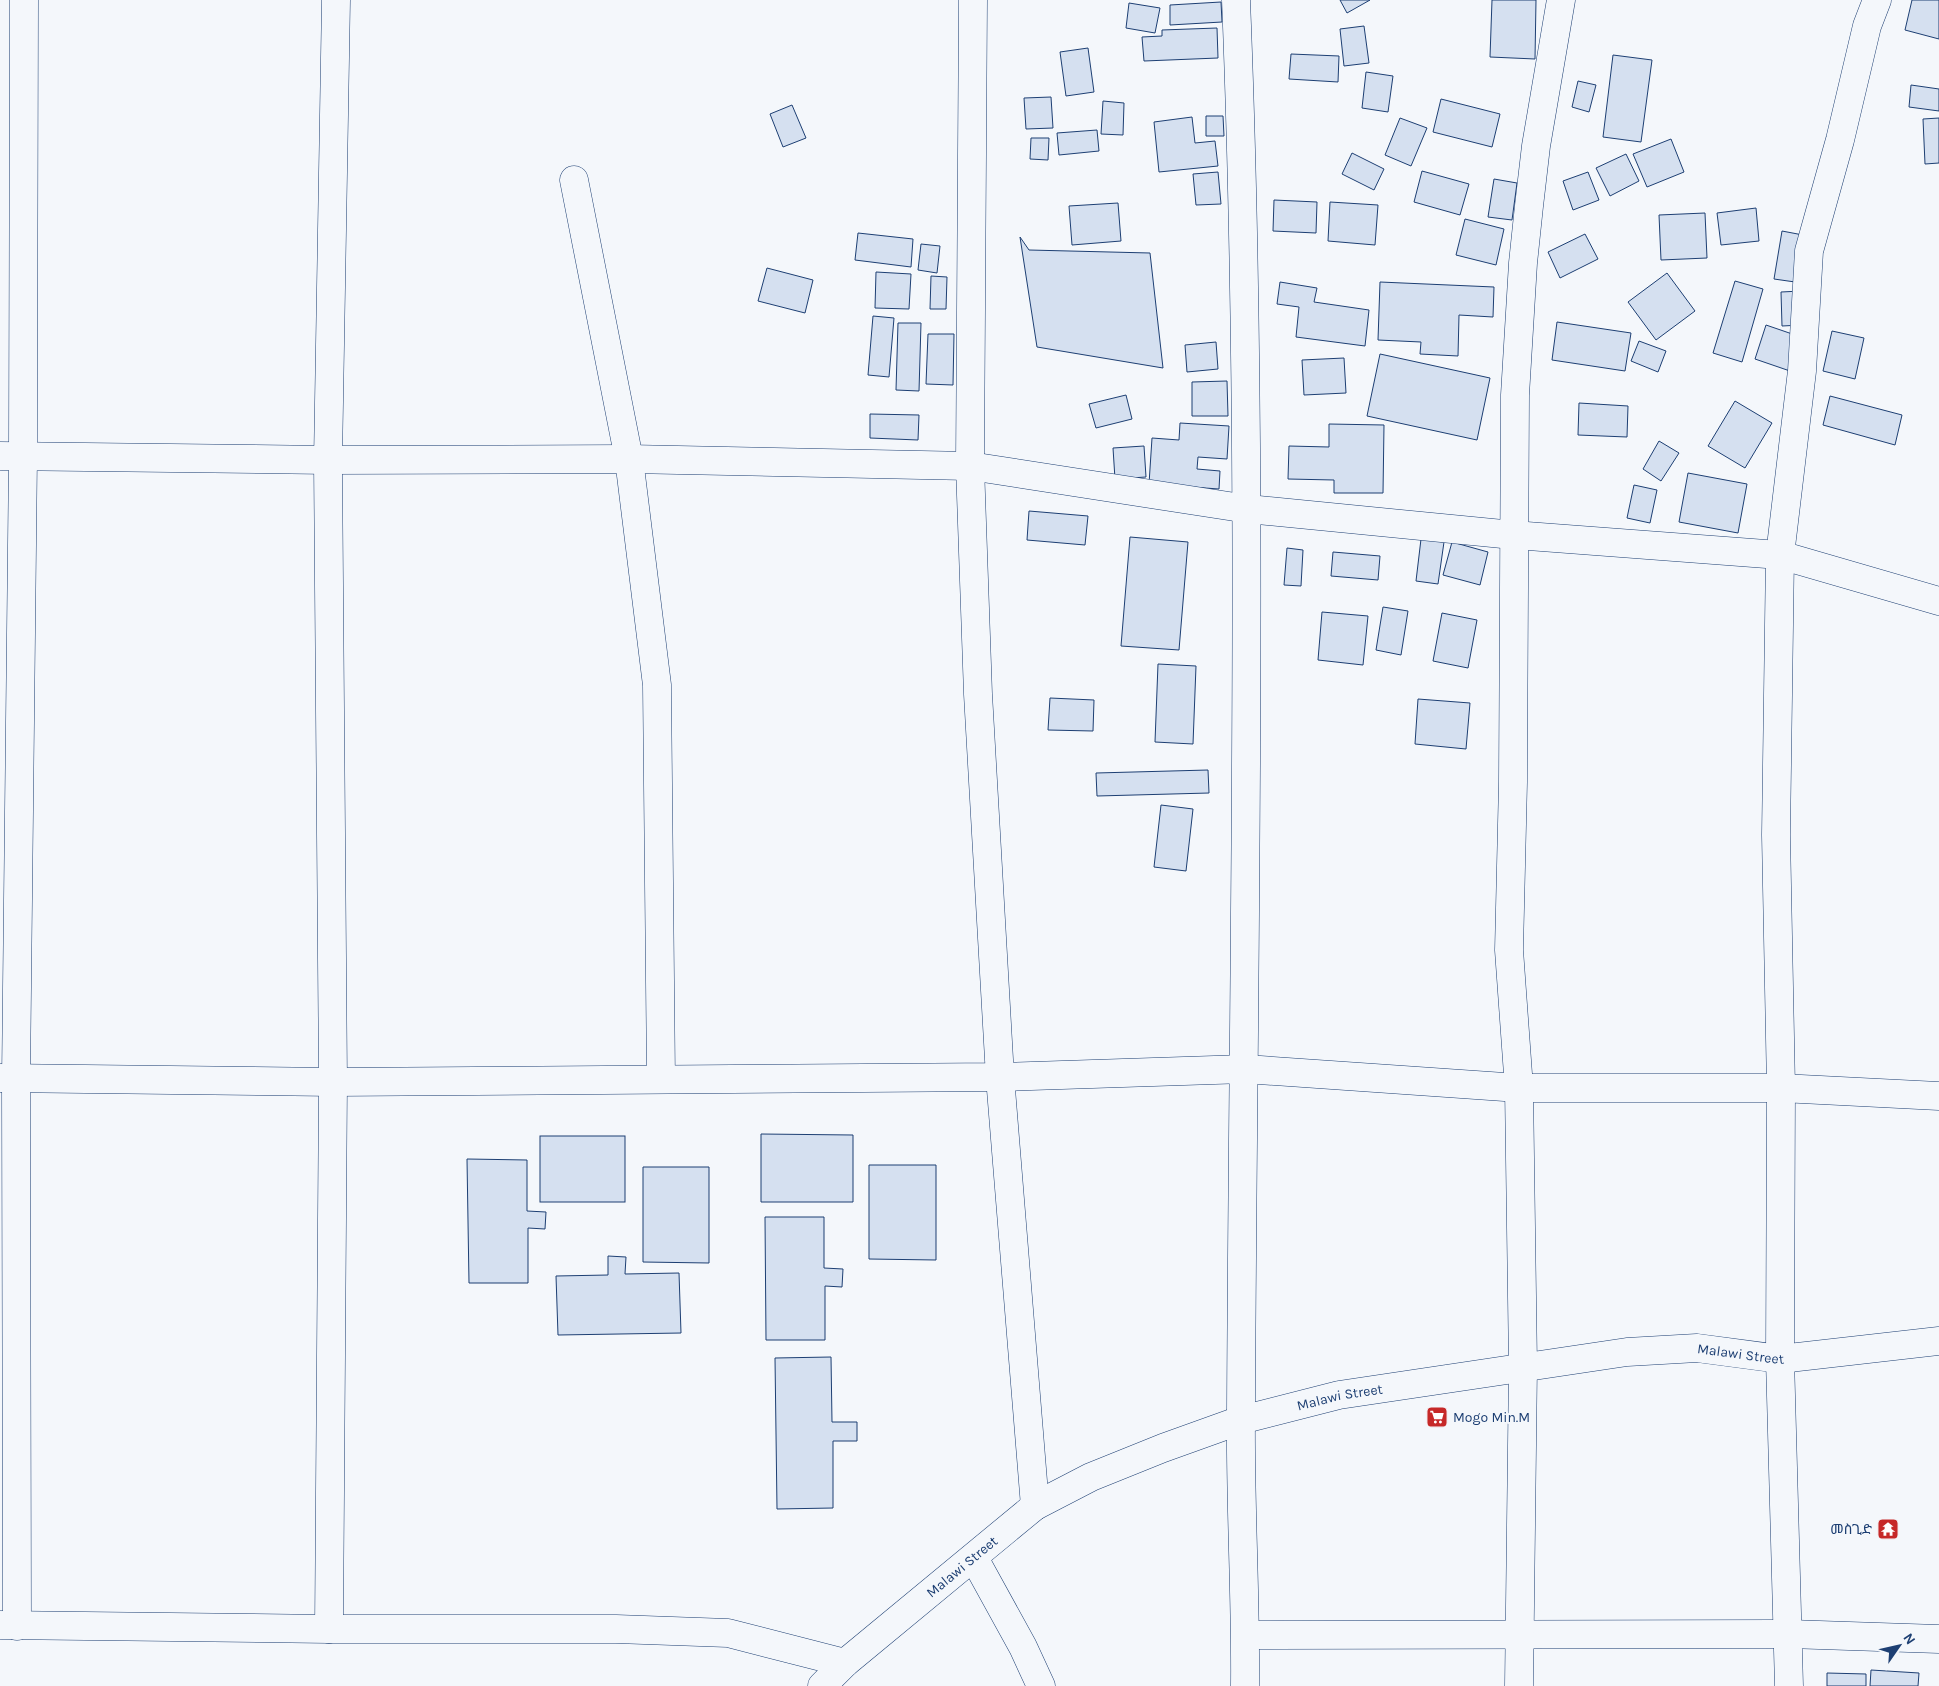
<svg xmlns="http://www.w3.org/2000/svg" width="1939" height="1686" viewBox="0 0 1939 1686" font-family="Karla,'Noto Sans Ethiopic',sans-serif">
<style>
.building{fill:#d5e0f0;stroke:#1d3f73}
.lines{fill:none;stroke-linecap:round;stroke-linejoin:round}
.street-casing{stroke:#1d3f73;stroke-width:29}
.secondary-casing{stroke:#1d3f73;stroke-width:29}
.street{stroke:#f4f7fb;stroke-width:28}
.secondary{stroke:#f4f7fb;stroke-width:28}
.labels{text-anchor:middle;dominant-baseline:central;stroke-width:4;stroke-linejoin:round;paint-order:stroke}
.street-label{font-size:14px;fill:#1d3f73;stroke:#f4f7fb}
.poi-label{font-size:14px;fill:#1d3f73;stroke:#f4f7fb;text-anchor:start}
</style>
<rect width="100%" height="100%" fill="#f4f7fb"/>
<!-- building -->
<g class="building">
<polygon points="1340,0 1370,0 1347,13"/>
<polygon points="1492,0 1536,0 1535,59 1490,57"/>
<polygon points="1912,0 1939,0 1939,39 1905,30"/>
<polygon points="1221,2 1222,22 1170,25 1170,5"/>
<polygon points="1129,3 1160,8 1155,33 1126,28"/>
<polygon points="1364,26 1369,63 1344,66 1340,29"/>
<polygon points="1217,28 1218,58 1144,61 1142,37 1162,36 1162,30"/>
<polygon points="1088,48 1094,92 1066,96 1060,52"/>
<polygon points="1291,54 1339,56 1338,82 1289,79"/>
<polygon points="1613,55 1652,60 1641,142 1603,137"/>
<polygon points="1366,72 1393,76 1388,112 1362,108"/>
<polygon points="1578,81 1596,85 1589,112 1572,107"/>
<polygon points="1911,85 1939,89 1939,111 1909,107"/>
<polygon points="1051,97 1053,128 1026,129 1024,98"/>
<polygon points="1441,99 1500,114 1492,147 1433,132"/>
<polygon points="1103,101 1124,103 1123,135 1101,134"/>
<polygon points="792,105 806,138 783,147 770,114"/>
<polygon points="1206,116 1223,116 1224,136 1206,136"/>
<polygon points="1192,117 1195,143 1215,141 1218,166 1159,172 1154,122"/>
<polygon points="1400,118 1427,128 1411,166 1385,155"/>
<polygon points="1939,118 1939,163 1925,164 1923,119"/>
<polygon points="1097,130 1099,151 1059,155 1057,133"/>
<polygon points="1031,138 1049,138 1048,160 1030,159"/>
<polygon points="1671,139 1684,172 1647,187 1633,154"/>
<polygon points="1352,153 1384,169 1374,190 1342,174"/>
<polygon points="1626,154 1639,181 1610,196 1596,168"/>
<polygon points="1422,171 1469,184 1460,215 1414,202"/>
<polygon points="1218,172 1221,204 1196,205 1193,174"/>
<polygon points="1588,172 1599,200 1573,210 1563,181"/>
<polygon points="1494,179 1517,183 1512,220 1488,217"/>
<polygon points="1274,200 1317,202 1316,233 1273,231"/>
<polygon points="1330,202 1378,205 1375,245 1328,241"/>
<polygon points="1118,203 1121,241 1072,245 1069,206"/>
<polygon points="1756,208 1759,241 1721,245 1717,213"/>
<polygon points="1705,213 1707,258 1661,260 1659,215"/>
<polygon points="1465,219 1504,229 1496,265 1456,255"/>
<polygon points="1782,231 1803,235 1795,282 1774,279"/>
<polygon points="858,233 913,239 911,267 855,260"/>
<polygon points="1585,234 1598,259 1560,278 1548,252"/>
<polygon points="1020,237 1029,250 1150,253 1163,368 1037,347"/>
<polygon points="921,244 940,246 937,273 918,270"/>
<polygon points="767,268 813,280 805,313 758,301"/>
<polygon points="876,272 911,274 909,309 875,308"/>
<polygon points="1667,273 1695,311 1656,340 1628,302"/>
<polygon points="931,276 947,277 946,309 930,309"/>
<polygon points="1735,281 1763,289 1742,362 1713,353"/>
<polygon points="1280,282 1317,288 1314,302 1369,310 1365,346 1296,337 1299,307 1277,304"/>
<polygon points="1380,282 1494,287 1493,317 1459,315 1458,356 1420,354 1421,342 1378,340"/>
<polygon points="1801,291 1802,325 1782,326 1781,292"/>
<polygon points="873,316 894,318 889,377 868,375"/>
<polygon points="1557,322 1631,333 1625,371 1552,360"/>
<polygon points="898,323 921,323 919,391 896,390"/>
<polygon points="1766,325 1801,337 1790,371 1755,359"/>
<polygon points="1832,331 1864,338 1855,379 1823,371"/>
<polygon points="928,334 954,334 953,385 926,384"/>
<polygon points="1639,341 1666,351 1658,372 1631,361"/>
<polygon points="1216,342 1218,369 1187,372 1185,345"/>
<polygon points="1380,354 1490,378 1477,440 1367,416"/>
<polygon points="1344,358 1346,393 1304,395 1302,360"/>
<polygon points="1227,381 1228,416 1192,416 1192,382"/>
<polygon points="1126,395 1132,419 1096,428 1089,404"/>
<polygon points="1830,396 1902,415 1895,445 1823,425"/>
<polygon points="1735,401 1772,423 1745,468 1708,446"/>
<polygon points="1579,403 1628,406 1627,437 1578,435"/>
<polygon points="870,414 919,415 918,440 870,438"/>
<polygon points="1180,423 1229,426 1227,459 1198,457 1197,469 1220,471 1219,489 1149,484 1152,438 1179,440"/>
<polygon points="1329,424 1384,425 1383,493 1334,493 1334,480 1288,479 1289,446 1329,447"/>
<polygon points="1659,441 1679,453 1661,481 1643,469"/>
<polygon points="1144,446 1146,477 1115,479 1113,448"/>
<polygon points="1688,473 1747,484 1738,533 1679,522"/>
<polygon points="1634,485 1657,490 1650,523 1627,518"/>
<polygon points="1029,511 1088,516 1085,545 1027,540"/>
<polygon points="1130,537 1188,542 1179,650 1121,646"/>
<polygon points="1421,539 1444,542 1438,584 1416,581"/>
<polygon points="1452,542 1488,552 1480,585 1443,575"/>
<polygon points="1287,548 1303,550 1301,586 1284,585"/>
<polygon points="1333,552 1380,556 1378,580 1331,576"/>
<polygon points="1383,607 1408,611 1401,655 1376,650"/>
<polygon points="1322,612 1368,616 1363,665 1318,660"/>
<polygon points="1442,613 1477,620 1468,668 1433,661"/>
<polygon points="1158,664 1196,666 1193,744 1155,742"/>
<polygon points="1050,698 1094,700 1093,731 1048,730"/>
<polygon points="1418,699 1470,703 1466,749 1415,744"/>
<polygon points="1208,770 1209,793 1097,796 1096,773"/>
<polygon points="1161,805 1193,809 1186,871 1154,867"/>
<polygon points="761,1134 853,1135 853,1202 761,1202"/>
<rect x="540" y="1136" width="85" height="66"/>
<polygon points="467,1159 527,1160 527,1211 546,1212 545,1229 528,1228 528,1283 469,1283"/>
<polygon points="869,1165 936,1165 936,1260 869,1259"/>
<polygon points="643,1167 709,1167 709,1263 643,1262"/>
<polygon points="765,1217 824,1217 824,1268 843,1269 842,1287 825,1286 825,1340 766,1340"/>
<polygon points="608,1256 626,1257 625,1274 679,1273 681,1333 558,1335 556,1276 608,1275"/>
<polygon points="831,1357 832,1422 857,1422 857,1441 833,1441 833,1508 777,1509 775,1358"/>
<polygon points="1871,1670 1919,1673 1918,1686 1870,1686"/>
<polygon points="1827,1673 1866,1674 1866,1686 1827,1686"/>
</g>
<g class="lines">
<!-- street casing -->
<g class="street-casing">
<g id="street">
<polyline points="973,0 970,466 978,694 1000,1077 1035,1506"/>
<path d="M1236 0C1255 472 1243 943 1241 1415 1240 1505 1246 1596 1245 1686"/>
<polyline points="574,180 629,459 657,685 661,1079"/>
<polyline points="0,456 328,460 629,459 970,466 1248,509 1513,535 1780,555 1939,601"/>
<polyline points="0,1078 333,1082 1000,1077 1245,1069 1519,1088 1781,1088 1939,1096"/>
<polyline points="974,1558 1023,1647 1041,1686"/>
<polyline points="0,1625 329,1629 616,1629 728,1633 845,1663"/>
<polyline points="17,1626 16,1078 23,456 24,0"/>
<polyline points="329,1629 333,1082 328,460 336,0"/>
<polyline points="1246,1635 1789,1634 1939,1639"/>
<polyline points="1519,1686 1523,1366 1519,1088 1509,950 1513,782 1515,395 1523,263 1529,206 1536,146 1561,0"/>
<polyline points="1789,1686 1780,1359 1781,1088 1776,835 1780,555 1802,371 1809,251 1840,140 1867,26 1877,0"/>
</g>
</g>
<!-- secondary casing -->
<g class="secondary-casing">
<g id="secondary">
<path id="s1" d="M822 1686 845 1663 1035 1506 1091 1477 1163 1448 1241 1420 1339 1395 1627 1352 1697 1348 1780 1359 1939 1341"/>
</g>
</g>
<!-- street -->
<use href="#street" class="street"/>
<!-- secondary -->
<use href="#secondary" class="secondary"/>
</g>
<!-- icons -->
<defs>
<g id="supermarket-square" transform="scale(1.125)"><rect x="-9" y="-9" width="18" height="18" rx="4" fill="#c62828" stroke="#f4f7fb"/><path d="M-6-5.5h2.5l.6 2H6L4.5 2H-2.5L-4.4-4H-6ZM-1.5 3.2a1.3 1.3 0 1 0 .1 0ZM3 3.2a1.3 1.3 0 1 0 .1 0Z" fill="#fff"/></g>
<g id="temple-square" transform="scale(1.125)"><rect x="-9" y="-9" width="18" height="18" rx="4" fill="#c62828" stroke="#f4f7fb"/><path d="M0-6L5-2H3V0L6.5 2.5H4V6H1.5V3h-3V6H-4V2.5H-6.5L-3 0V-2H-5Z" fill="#fff"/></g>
</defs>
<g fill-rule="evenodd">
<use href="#supermarket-square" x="1437" y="1417"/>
<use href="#temple-square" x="1888" y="1529"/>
</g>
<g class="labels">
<!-- street labels -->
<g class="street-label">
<text stroke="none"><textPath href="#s1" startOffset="1009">Malawi Street</textPath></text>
<text stroke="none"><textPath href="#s1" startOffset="604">Malawi Street</textPath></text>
<text stroke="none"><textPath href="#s1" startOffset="184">Malawi Street</textPath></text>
</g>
<!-- poi labels -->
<g class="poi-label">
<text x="1453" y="1417">Mogo Min.M</text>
<text x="1872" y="1529" text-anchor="end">መስጊድ</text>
</g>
</g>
<!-- north arrow -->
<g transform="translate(1899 1646) rotate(56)" stroke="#f4f7fb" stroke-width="4" paint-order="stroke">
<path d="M0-4L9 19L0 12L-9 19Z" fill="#1d3f73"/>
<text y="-8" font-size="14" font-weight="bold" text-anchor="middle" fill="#1d3f73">N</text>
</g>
</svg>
